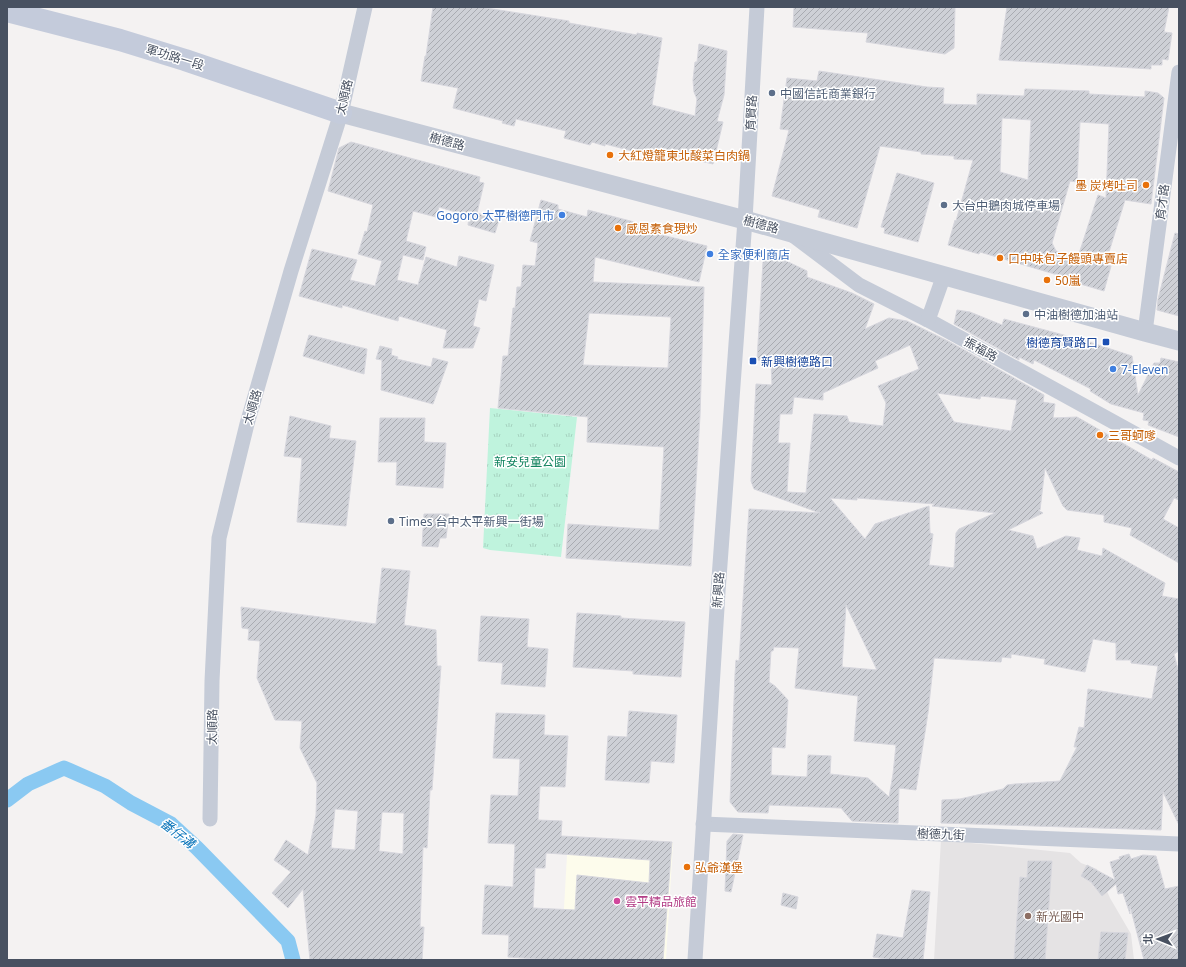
<svg xmlns="http://www.w3.org/2000/svg" width="1186" height="967" viewBox="0 0 1186 967" font-family="'Noto Sans','Noto Sans TC',sans-serif">
<style>
.commercial{fill:#fdfcec}
.education{fill:#e5e3e4}
.park{fill:url(#park-tufts)}
.lines{fill:none;stroke-linecap:round;stroke-linejoin:round}
.canal{stroke:#8ac9f2;stroke-width:15}
.building{fill:url(#building-hatch);stroke:#d6d6dd;fill-rule:evenodd}
.minor{stroke:#c5cbd7;stroke-width:15}
.tertiary{stroke:#c5cbd7;stroke-width:19}
.secondary{stroke:#c4cbdb;stroke-width:22}
.service-dot{fill:#5c6f8a;stroke:#fff;stroke-width:1.5}
.food-dot{fill:#e8710a;stroke:#fff;stroke-width:1.5}
.shop-dot{fill:#3f7fe0;stroke:#fff;stroke-width:1.5}
.transit-dot{fill:#1a4fb4;stroke:#fff;stroke-width:1.5}
.hotel-dot{fill:#d1479c;stroke:#fff;stroke-width:1.5}
.education-dot{fill:#8d6e63;stroke:#fff;stroke-width:1.5}
.labels{text-anchor:middle;dominant-baseline:central;stroke-width:3;stroke-linejoin:round;paint-order:stroke}
.street-label{font-size:12px;fill:#485161;stroke:#fff}
.service-label{font-size:12px;fill:#4e5e75;stroke:#fff;text-anchor:start}
.food-label{font-size:12px;fill:#c56008;stroke:#fff;text-anchor:start}
.shop-label{font-size:12px;fill:#366cbe;stroke:#fff;text-anchor:start}
.transit-label{font-size:12px;fill:#164399;stroke:#fff;text-anchor:end}
.park-label{font-size:12px;fill:#12835f;stroke:#fff}
.hotel-label{font-size:12px;fill:#b23c85;stroke:#fff;text-anchor:start}
.education-label{font-size:12px;fill:#785e54;stroke:#fff;text-anchor:start}
.water-label{font-size:13px;font-style:italic;fill:#0471b8;stroke:#fff}
</style>
<defs>
<pattern id="park-tufts" width="24" height="20" patternUnits="userSpaceOnUse"><rect width="24" height="20" fill="#bff3dd"/><path d="M3 7l-1-3M5 7V3M7 7l1-3M15 17l-1-3M17 17v-4M19 17l1-3" fill="none" stroke="#a6d2c0"/></pattern>
<pattern id="building-hatch" width="6" height="6" patternUnits="userSpaceOnUse"><rect width="6" height="6" fill="#ced0d6"/><path d="M-1 1l2-2M0 6l6-6M5 7l2-2" fill="none" stroke="#a9abb1"/></pattern>
</defs>
<rect width="100%" height="100%" fill="#f4f2f2"/>
<!-- commercial -->
<polygon class="commercial" points="568,838 673,843 666,960 561,960"/>
<!-- education -->
<polygon class="education" points="941,840 1070,853 1081,863 1097,869 1110,898 1131,934 1134,960 934,960"/>
<!-- park -->
<polygon class="park" points="490,408 577,417 561,557 490,550 483,548"/>
<g class="lines">
<!-- canal -->
<polyline class="canal" points="7,800 28,784 64,768 105,786 131,803 171,824 197,848 288,941 293,960"/>
</g>
<!-- building -->
<g class="building">
<polygon points="433,7 480,7 569,21 569,23 637,35 637,33 662,38 652,105 695,116 697,99 694,92 693,80 695,62 697,62 699,44 727,51 724,95 717,121 723,122 713,164 658,151 656,157 605,144 605,146 592,142 590,145 564,138 566,131 516,119 514,126 502,123 503,121 453,108 458,88 421,81 425,56 426,56"/>
<polygon points="794,7 955,7 954,48 945,54 866,42 868,33 793,27"/>
<polygon points="1007,7 1169,7 1164,32 1172,33 1168,60 1162,59 1162,65 1151,65 1151,69 999,60"/>
<path d="M819 71 927 87 944 88 943 104 977 105V94L1024 96 1025 89 1089 91V94L1145 97V91L1158 93 1164 98 1151 204 1125 200 1105 265 1111 266 1104 291 1067 280 1068 278 980 252 979 254 948 245 955 220 956 221 973 160 954 159V156L921 154V152L880 146 857 228 818 217 820 210 772 196 789 130 780 129 787 78 817 81ZM1002 118 1031 120 1028 180 1000 172ZM1080 122 1109 124 1106 198 1098 195 1075 266H1074V256L1056 251 1052 243 1070 181 1077 182Z"/>
<polygon points="351,142 480,177 479,182 484,183 477,213 499,220 495,233 468,225 469,216 439,207 436,217 413,211 406,241 426,247 423,260 403,255 397,280 418,285 426,257 457,267 459,256 494,265 486,301 479,299 473,326 480,328 473,348 443,348 447,330 399,316 398,321 342,305 342,308 299,296 312,249 357,260 350,280 375,286 382,261 358,254 365,231 367,232 373,205 328,191 339,148"/>
<polygon points="897,173 934,183 918,242 884,233 885,228 881,227"/>
<path d="M541 200 558 205V209L587 217 588 210 642 224 641 230 707 246 699 282 595 257 593 282 704 287 700 416 691 566 566 558 568 524 659 530 664 447 587 442 588 417 498 408 503 356H508L513 308H515L517 287H521L523 265 535 266 538 243 530 241ZM589 313 671 317 668 368 583 365Z"/>
<polygon points="1175,233 1179,234 1179,316 1157,310 1158,299"/>
<path d="M772 257 780 258 807 271V277L852 293 874 304 865 329 889 318 907 321 950 342 1044 395 1043 402 1055 404 1053 418 1077 417 1152 460 1153 458 1179 472V500L1174 498 1163 519 1179 528V563L1130 535 1132 528 1104 522V515L1067 510 1063 506 1045 468 1040 510H1038L1043 513 1008 530 1033 536 1037 549 1066 536 1080 538 1077 550 1102 556 1103 548 1165 583 1162 596 1179 599V651L1174 654 1179 673V825L1163 792 1161 830 941 823 942 800 960 799 1003 789 1007 785 1015 784 1060 781 1077 747H1074L1079 727 1084 728 1088 689 1152 699 1158 666 1131 663V660H1116V643L1093 639 1085 672 1044 664 1045 659 1011 654V658L1002 657 1001 662 934 658 928 713 916 790 899 788 898 823 852 821 841 808 769 805 768 813 738 812 730 802 735 674 736 660 739 661 749 509 820 513 754 489 751 481 756 384 772 385 771 361 757 360 763 262ZM910 345 919 369 878 386 886 403 883 426 849 422 847 416 814 414 806 493 787 492 790 443H778L780 414H792L794 397 823 400V393L878 368 875 361ZM937 393 980 399 981 396 1017 400 1011 431 954 422ZM830 498 857 500V498L935 504 932 506 995 513 959 529 956 533 954 568 929 565 933 534 930 533 929 506 875 524 865 539ZM846 605 877 670 842 667ZM774 647 799 648 795 688 858 696 854 741 896 745 893 774 889 797 868 778 830 774 831 756 808 755 807 777 771 775 772 747 785 748 788 700 775 686 769 682 771 651H773Z"/>
<polygon points="957,310 970,312 1002,325 1004,319 1086,341 1132,356 1138,395 1154,363 1160,363 1161,358 1179,362 1179,437 1148,425 1149,421 1143,420 1144,413 1111,404 1090,391 1091,389 1034,360 1033,364 1019,357 1019,360 954,324"/>
<polygon points="309,335 367,349 364,374 303,356"/>
<polygon points="380,346 392,349 391,355 398,357 397,359 431,367 433,358 448,362 433,404 381,390 382,360 376,359"/>
<polygon points="290,416 331,426 329,438 356,441 346,526 297,522 302,458 284,456"/>
<polygon points="380,418 425,418 424,442 446,443 443,488 396,485 397,462 378,462"/>
<polygon points="424,514 449,514 446,538 440,538 438,547 422,546"/>
<path d="M382 568 410 571 404 625 436 630 437 666H441L432 790H430L427 848 423 847 420 927H424L422 960H310L303 889 288 908 272 893 291 872 274 860 286 840 308 855 316 815 317 783 300 748 302 721 275 720 257 678 260 641 248 640 249 629 242 628 241 607 376 624ZM335 809 358 811 355 850 331 848ZM382 812 404 813 403 854 379 851Z"/>
<polygon points="577,613 621,616 621,618 685,622 681,677 633,674 633,671 573,667"/>
<polygon points="481,616 529,619 527,647 548,649 545,687 501,684 503,663 478,661"/>
<polygon points="629,711 677,715 674,763 651,761 649,783 605,780 608,736 627,737"/>
<path d="M496 713 545 715 544 735 568 736 565 787 540 786 538 820 562 821 561 836 672 842 663 960H551L508 957 509 935 482 934 485 885 513 887 515 844 488 843 491 795 518 796 520 759 493 758ZM546 853 650 860 649 883 577 875 575 910 533 908 535 868H545Z"/>
<polygon points="733,834 743,835 731,892 725,891 727,841"/>
<polygon points="1129,854 1131,859 1143,855 1156,856 1165,889 1179,886 1179,960 1144,960 1130,906 1130,914 1123,893 1118,894 1116,884 1102,896 1091,882 1081,876 1087,865 1115,880 1110,862 1120,859 1119,857"/>
<polygon points="1028,861 1052,861 1045,960 1014,960 1020,877 1027,878"/>
<polygon points="912,890 930,892 923,960 893,960 873,957 877,934 903,938"/>
<polygon points="783,893 798,897 796,909 781,905"/>
<polygon points="1101,932 1128,933 1125,960 1098,960"/>
</g>
<g class="lines">
<!-- minor -->
<g class="minor">
<polyline points="794,236 859,285 928,320 1179,458"/>
<polyline points="928,320 944,275"/>
<polyline points="1145,332 1179,72"/>
<polyline points="210,819 212,681 219,538 247,424 291,271 341,113 365,7"/>
<polyline points="703,824 1179,844"/>
<polyline points="695,960 718,592 745,220 757,7"/>
</g>
<!-- tertiary -->
<polyline class="tertiary" points="341,113 745,220 1145,332 1179,341"/>
<!-- secondary -->
<polyline class="secondary" points="7,11 120,40 185,60 341,113"/>
</g>
<!-- markers -->
<g class="service-dot">
<circle cx="772" cy="93" r="4"/>
<circle cx="944" cy="205" r="4"/>
<circle cx="1026" cy="314" r="4"/>
<circle cx="391" cy="521" r="4"/>
</g>
<g class="food-dot">
<circle cx="610" cy="155" r="4"/>
<circle cx="1146" cy="185" r="4"/>
<circle cx="618" cy="228" r="4"/>
<circle cx="1000" cy="258" r="4"/>
<circle cx="1047" cy="280" r="4"/>
<circle cx="1100" cy="435" r="4"/>
<circle cx="687" cy="867" r="4"/>
</g>
<g class="shop-dot">
<circle cx="562" cy="215" r="4"/>
<circle cx="710" cy="254" r="4"/>
<circle cx="1113" cy="369" r="4"/>
</g>
<g class="transit-dot">
<rect x="1102" y="338" width="8" height="8" rx="2"/>
<rect x="749" y="357" width="8" height="8" rx="2"/>
</g>
<circle class="hotel-dot" cx="617" cy="901" r="4"/>
<circle class="education-dot" cx="1028" cy="916" r="4"/>
<g class="labels">
<!-- street labels -->
<g class="street-label">
<text transform="translate(175 57) rotate(17)">軍功路一段</text>
<text transform="translate(344 97) rotate(-77)">太順路</text>
<text transform="translate(751 113) rotate(-87)">育賢路</text>
<text transform="translate(447 141) rotate(15)">樹德路</text>
<text transform="translate(1162 202) rotate(-83)">育才路</text>
<text transform="translate(761 224) rotate(15)">樹德路</text>
<text transform="translate(981 349) rotate(29)">振福路</text>
<text transform="translate(252 407) rotate(-74)">太順路</text>
<text transform="translate(718 590) rotate(-86)">新興路</text>
<text transform="translate(212 727) rotate(-89)">太順路</text>
<text transform="translate(941 834) rotate(2)">樹德九街</text>
</g>
<!-- service labels -->
<g class="service-label">
<text x="780" y="93">中國信託商業銀行</text>
<text x="952" y="205">大台中鵝肉城停車場</text>
<text x="1034" y="314">中油樹德加油站</text>
<text x="399" y="521">Times 台中太平新興一街場</text>
</g>
<!-- food labels -->
<g class="food-label">
<text x="618" y="155">大紅燈籠東北酸菜白肉鍋</text>
<text x="1138" y="185" text-anchor="end">墨 炭烤吐司</text>
<text x="626" y="228">感恩素食現炒</text>
<text x="1008" y="258">口中味包子饅頭專賣店</text>
<text x="1055" y="280">50嵐</text>
<text x="1108" y="435">三哥蚵嗲</text>
<text x="695" y="867">弘爺漢堡</text>
</g>
<!-- shop labels -->
<g class="shop-label">
<text x="554" y="215" text-anchor="end">Gogoro 太平樹德門市</text>
<text x="718" y="254">全家便利商店</text>
<text x="1121" y="369">7-Eleven</text>
</g>
<!-- transit labels -->
<g class="transit-label">
<text x="1098" y="342">樹德育賢路口</text>
<text x="761" y="361" text-anchor="start">新興樹德路口</text>
</g>
<!-- park labels -->
<g class="park-label">
<text x="530" y="461">新安兒童公園</text>
</g>
<!-- hotel labels -->
<g class="hotel-label">
<text x="625" y="901">雲平精品旅館</text>
</g>
<!-- education labels -->
<g class="education-label">
<text x="1036" y="916">新光國中</text>
</g>
<!-- water labels -->
<g class="water-label">
<text transform="translate(178 833) rotate(38)">番仔溝</text>
</g>
</g>
<!-- border -->
<rect width="1186" height="967" fill="none" stroke="#485161" stroke-width="16"/>
<!-- north arrow -->
<g transform="translate(1158 939) rotate(271)" stroke="#ffffff" stroke-width="3" paint-order="stroke">
<path d="M0-3L7 15L0 10L-7 15Z" fill="#485161"/>
<text y="-6" font-size="11" font-weight="bold" text-anchor="middle" fill="#485161">北</text>
</g>
</svg>
